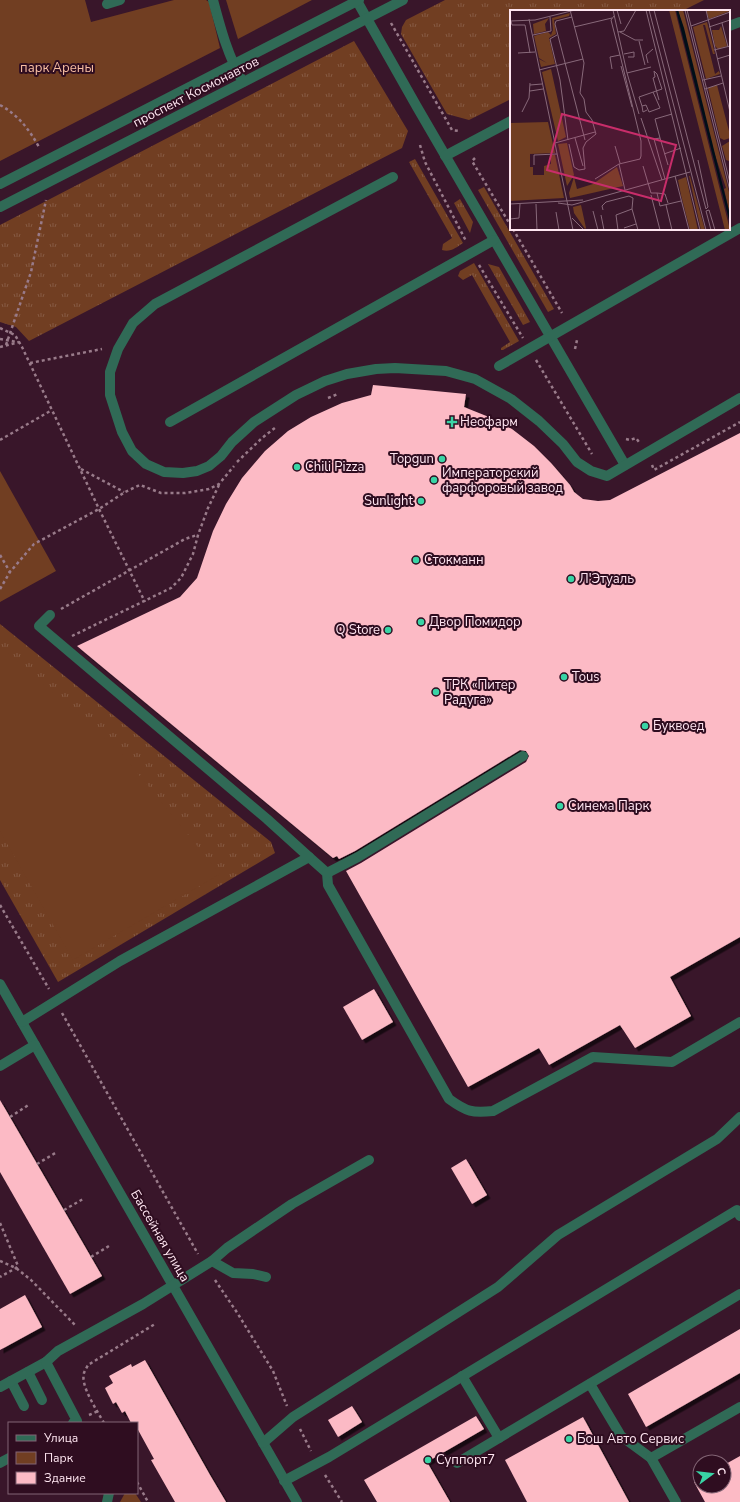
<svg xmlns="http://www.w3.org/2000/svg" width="740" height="1502" viewBox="0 0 740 1502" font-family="'Nunito Sans',sans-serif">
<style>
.grass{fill:url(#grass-tufts)}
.green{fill:#713e22}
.building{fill:#fcbac5;filter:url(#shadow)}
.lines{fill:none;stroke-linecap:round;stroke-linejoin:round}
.path{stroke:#997b8a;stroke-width:2.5;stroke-dasharray:3 3;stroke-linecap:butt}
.minor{stroke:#306a56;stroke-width:10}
.poi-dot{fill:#39d4a5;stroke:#2f0d20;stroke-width:1.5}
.labels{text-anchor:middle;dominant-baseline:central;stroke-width:4;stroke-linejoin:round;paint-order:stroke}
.park-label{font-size:13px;fill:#f8bfa3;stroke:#2f0d20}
.street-label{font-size:13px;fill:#ffe6f1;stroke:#2f0d20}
.poi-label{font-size:13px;fill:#ffe6f1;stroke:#2f0d20;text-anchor:start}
.inset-road{fill:none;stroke:#88697a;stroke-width:1}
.view{fill:#c82d6a;fill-opacity:0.15;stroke:#c82d6a;stroke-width:2}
.inset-edge{fill:none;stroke:#ffe6f1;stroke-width:2}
</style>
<defs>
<pattern id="grass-tufts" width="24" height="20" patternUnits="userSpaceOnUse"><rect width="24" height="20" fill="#713e22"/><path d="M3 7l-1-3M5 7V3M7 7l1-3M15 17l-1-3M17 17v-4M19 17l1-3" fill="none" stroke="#865a43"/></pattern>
<filter id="shadow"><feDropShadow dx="3.5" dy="3.5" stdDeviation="0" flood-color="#0009"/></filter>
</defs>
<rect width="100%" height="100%" fill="#39162a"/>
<!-- grass -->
<g class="grass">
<polygon points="445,0 704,0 682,11 511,11 511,99 469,120 447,114 401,34 402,27 406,20"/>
<polygon points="354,41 408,131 402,148 29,341 16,327 0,322 0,225"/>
<path d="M415 159 463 243C457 247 450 253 442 250L443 244 452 238 409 162Z"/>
<polygon points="484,187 554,309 548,312 478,190"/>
<polygon points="460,199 473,222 470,233 454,203"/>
<polygon points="474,263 519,341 503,350 501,350 501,348 510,342 472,275 463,280 458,276 460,271"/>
<polygon points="488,264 499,267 530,322 523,325"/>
<polygon points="0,624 271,842 275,853 58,982 0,880"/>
</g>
<!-- green -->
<g class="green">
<polygon points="0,0 85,0 91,22 174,0 206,0 209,2 220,48 0,161"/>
<polygon points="226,0 312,0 238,39"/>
<polygon points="0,471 56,571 0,602"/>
<polygon points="0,646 122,754 220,874 73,960 0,831"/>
<polygon points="125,1493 135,1493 141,1502 120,1502"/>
</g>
<!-- building -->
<g class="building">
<polygon points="373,385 466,394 464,407 489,417 512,429 534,446 551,463 570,485 574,492 583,499 598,501 610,500 740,433 740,937 670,977 691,1016 635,1048 620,1025 549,1065 539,1048 468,1087 346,871 361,863 526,762 529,756 526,751 520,750 355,851 339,859 337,856 333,858 77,646 180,597 197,578 213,531 226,504 242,478 265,451 288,431 311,417 342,403 371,395"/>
<polygon points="374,989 393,1022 362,1040 343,1007"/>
<polygon points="0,1100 102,1276 70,1294 0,1172"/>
<polygon points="466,1159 487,1195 472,1204 451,1168"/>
<polygon points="25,1295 42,1327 0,1350 0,1309"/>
<polygon points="740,1329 740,1373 646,1427 628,1394"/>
<polygon points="145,1360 210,1475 226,1502 175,1502 151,1460 154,1459 137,1428 137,1423 131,1423 125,1411 122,1413 116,1402 113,1404 105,1388 113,1383 109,1376 131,1364 132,1367"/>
<polygon points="352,1406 362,1422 338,1437 328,1420"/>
<polygon points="476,1416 484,1429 427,1462 450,1502 377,1502 364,1480"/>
<polygon points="583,1417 629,1502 527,1502 505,1460"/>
<polygon points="740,1456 740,1502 705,1502 694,1482 700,1479 700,1486 724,1486 724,1465"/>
</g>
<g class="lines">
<!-- path -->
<g class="path">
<polyline points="391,23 452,130 459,131"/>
<path d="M0 105C18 115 29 129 39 147"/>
<polyline points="420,145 425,162 466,241"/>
<polyline points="475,158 472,161 511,226"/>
<polyline points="513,229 562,313"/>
<polyline points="479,265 523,338"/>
<polyline points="0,328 15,335 22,347 99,509 145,602"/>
<polyline points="0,339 17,342"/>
<polyline points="6,345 31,272 46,200"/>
<polyline points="0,347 19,342"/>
<polyline points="575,349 577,340 576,339"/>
<polyline points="536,360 592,454"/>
<polyline points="30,363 102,349"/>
<polyline points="328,398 338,394"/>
<polyline points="626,439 630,440 636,438 639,442"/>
<polyline points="0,440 52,410"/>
<polyline points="237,462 262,438 276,427"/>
<polyline points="652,465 654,470 740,422"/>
<polyline points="81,469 124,492"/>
<polyline points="0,555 10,572"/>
<polyline points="0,589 10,572 34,544 99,509 125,492 140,485 161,493 185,493 209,489 219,484 234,466"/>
<polyline points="61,609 185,539 197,535"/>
<polyline points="72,636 171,588 181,578 193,554 198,535 208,508 219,485"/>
<polyline points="0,905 49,989"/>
<polyline points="62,1013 198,1254"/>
<polyline points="10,1117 30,1104"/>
<polyline points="37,1164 57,1152"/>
<polyline points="64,1210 83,1199"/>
<polyline points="0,1223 18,1266 16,1268 0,1277"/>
<polyline points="91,1257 109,1246"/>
<polyline points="0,1261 16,1268 31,1280 76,1326"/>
<polyline points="215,1280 238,1314 273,1371 287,1406"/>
<polyline points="89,1415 98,1411"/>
<path d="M104 1423C98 1412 80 1386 84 1373 85 1370 87 1367 88 1365L155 1324"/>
<polyline points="300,1429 311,1451"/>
<polyline points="325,1475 342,1502"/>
<polyline points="137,1482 148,1502"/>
</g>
<!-- minor -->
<g class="minor">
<path d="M213 0C221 30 228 56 243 82"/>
<polyline points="357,1 417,107 625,465"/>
<polyline points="107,4 120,0"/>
<polyline points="729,26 740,22"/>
<polyline points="445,156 511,121"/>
<polyline points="393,177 155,304 133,323 118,349 110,372 110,395 122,432 132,451 146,464 164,472 183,473 197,471 209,466 221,456 232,442 254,422 296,395 325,381 347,374 376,369 395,368 446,371 475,379 511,399 539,421 563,444 577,462 591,471 607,476 740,398"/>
<polyline points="0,184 359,0"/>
<polyline points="0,207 403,0"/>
<polyline points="499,366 740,228"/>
<polyline points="170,422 494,240"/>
<path d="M309 857 327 873 328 885 449 1099C467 1112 472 1113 493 1111L593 1057 672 1062 740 1022"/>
<polyline points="327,873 358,857 523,756"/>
<polyline points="0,984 297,1502"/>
<polyline points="22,1022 120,961 309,857 267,819 39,626 50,615"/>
<polyline points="0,1066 35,1045"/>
<polyline points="212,1261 233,1273 253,1274 266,1277"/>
<polyline points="28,1372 42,1400"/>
<polyline points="462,1376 499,1438"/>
<polyline points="11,1381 24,1406"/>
<polyline points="590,1384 621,1436 651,1458 676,1502"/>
<polyline points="0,1387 46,1362"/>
<polyline points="73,1423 77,1421 46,1362 58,1351 143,1304 212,1261 227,1248 292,1204 369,1160"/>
<polyline points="263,1443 293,1417 498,1287 558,1235 717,1139 740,1117"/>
<polyline points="651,1458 740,1407"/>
<polyline points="0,1463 9,1458"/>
<polyline points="457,1463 740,1294"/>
<polyline points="284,1481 329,1457 737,1210 740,1216"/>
<polyline points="107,1502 109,1493"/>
</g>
</g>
<!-- markers -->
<g class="poi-dot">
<path d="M450 416h4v4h4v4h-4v4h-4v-4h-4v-4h4z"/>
<circle cx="442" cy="459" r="4"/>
<circle cx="297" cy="467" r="4"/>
<circle cx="434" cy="480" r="4"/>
<circle cx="421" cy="501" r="4"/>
<circle cx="416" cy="560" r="4"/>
<circle cx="571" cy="579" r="4"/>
<circle cx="421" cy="622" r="4"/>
<circle cx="388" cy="630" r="4"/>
<circle cx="564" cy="677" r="4"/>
<circle cx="436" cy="692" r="4"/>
<circle cx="645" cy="726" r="4"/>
<circle cx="560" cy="806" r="4"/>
<circle cx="569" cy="1439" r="4"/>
<circle cx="428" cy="1460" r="4"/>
</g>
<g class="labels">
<!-- park labels -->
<g class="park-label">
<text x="57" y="68">парк Арены</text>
</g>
<!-- street labels -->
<g class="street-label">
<text transform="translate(196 92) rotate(-27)">проспект Космонавтов</text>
<text transform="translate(160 1236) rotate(60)">Бассейная улица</text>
</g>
<!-- poi labels -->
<g class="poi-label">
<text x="460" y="422">Неофарм</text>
<text x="434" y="459" text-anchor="end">Topgun</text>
<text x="305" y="467">Chili Pizza</text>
<text x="442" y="473">Императорский<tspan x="442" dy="15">фарфоровый завод</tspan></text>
<text x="413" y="501" text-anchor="end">Sunlight</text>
<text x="424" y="560">Стокманн</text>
<text x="579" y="579">Л'Этуаль</text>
<text x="429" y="622">Двор Помидор</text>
<text x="380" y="630" text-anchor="end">Q Store</text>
<text x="572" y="677">Tous</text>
<text x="444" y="685">ТРК «Питер<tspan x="444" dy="15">Радуга»</tspan></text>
<text x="653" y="726">Буквоед</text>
<text x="568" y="806">Синема Парк</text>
<text x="577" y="1439">Бош Авто Сервис</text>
<text x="436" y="1460">Суппорт7</text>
</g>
</g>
<!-- overview -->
<g transform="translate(510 10)">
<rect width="220" height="220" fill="#39162a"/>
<path d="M159 0H165L220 220H215ZM168 0H173L220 186V205L214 179 216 178 204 142ZM60 3 59 6 44 10 46 24 39 28 45 54 31 57 29 49 37 53 29 48 24 26 38 22 41 25 43 20 42 8ZM39 8 35 14 36 21 24 24 23 14ZM197 12 205 44H203L195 15H193L205 64 209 61 210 64 196 69 183 17ZM211 16 217 36 208 39 205 36 202 20H209ZM41 59 56 127 48 131 32 62ZM207 75 220 125V128L214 130 210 128 198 78ZM57 133 64 165 57 176 48 134ZM107 157 113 176 60 188 59 183 64 167 67 179 83 174ZM179 166H180L195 220H191ZM71 195 76 218 75 219 64 203 63 197Z" fill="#713e22"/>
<path d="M196 0H220V1L199 9ZM38 112 45 143 20 144V157H23V165H34V156L41 154V145H45L54 188 0 191V113ZM220 131V151H219L216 150 212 136ZM108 161 112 174 88 180 86 174ZM176 167 188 220H180L171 185 168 170Z" fill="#713e22"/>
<path d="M166 0H168L174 18 220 205V214Z" fill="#000e18"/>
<path class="inset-road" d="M103 0 117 63 141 57M107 0 111 14M136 0 190 220M139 0 196 220M144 0 196 199 198 197 188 150M175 0 220 181M177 0 220 173M196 0 220 102M62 7 46 11 45 14 75 130M19 9 63 220M0 11 25 10 65 0M1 11 2 15H15L20 43M212 13 218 37M181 16 220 2M64 17 102 8M199 17 220 10M108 22 114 21 126 0M110 22 125 30H133M23 25 41 21 40 7M47 25 40 29 50 70 58 130M129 31 135 55M204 40 220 36M8 43 25 42M114 44 124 42V47H118M207 49 220 45M138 53 136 45 143 39M111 56 122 97M102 59 100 47 110 45 101 10 104 6M29 60 73 49M117 63 129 104M193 70 211 66M20 75 32 74M195 79 213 73M20 81 33 79M149 90 143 68 145 67 144 61 147 64 152 79M132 96 129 87 152 79M137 100 133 102 132 96 136 95 139 102 150 98 143 82M12 102 19 88 20 73M131 108 152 170M65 128 73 156M150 128 158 155M45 133 85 122M59 134 64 157 69 160 75 159 73 138 76 132 86 124 82 110 76 102 74 89 70 83 74 53 60 0M105 136 110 153M154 144 171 138M109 154 130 149 131 146V131L110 45M24 155V145L47 144M133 156 141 183H147L150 196 171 191M165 166 179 220M85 169 109 154 115 180M155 169 144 129 150 128 145 109 162 104M147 183 155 184 158 193M141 185 150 220M48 193 62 195 180 162M0 194 73 190M26 194 27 220M156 195 162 220M93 200 92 196 96 192 119 186 123 188 122 199 128 220M83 201 88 220M46 202 49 220M91 205 94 220M62 208 74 220M0 209 9 208 10 194M114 218 126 214M108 220 106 205 122 199M201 220 196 201 199 200 205 220"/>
<path class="view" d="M52 104 166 135 151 191 37 160Z"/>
<rect width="220" height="220" class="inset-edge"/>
</g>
<!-- legend -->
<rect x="8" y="1422" width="130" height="72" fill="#2f0d20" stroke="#826474"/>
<rect x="16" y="1435" width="20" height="6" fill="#306a56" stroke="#826474"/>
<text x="44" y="1442" font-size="12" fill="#ffe6f1">Улица</text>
<rect x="16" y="1452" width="20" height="12" fill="#713e22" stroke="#826474"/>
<text x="44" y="1462" font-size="12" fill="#ffe6f1">Парк</text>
<rect x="16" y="1472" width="20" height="12" fill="#fcbac5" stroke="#826474"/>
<text x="44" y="1482" font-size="12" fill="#ffe6f1">Здание</text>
<!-- north arrow -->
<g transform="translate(712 1474) rotate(75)"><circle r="19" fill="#2f0d20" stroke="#826474"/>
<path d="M0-3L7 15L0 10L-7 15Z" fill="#39d4a5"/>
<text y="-6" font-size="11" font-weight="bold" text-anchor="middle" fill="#ffe6f1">С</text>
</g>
</svg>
